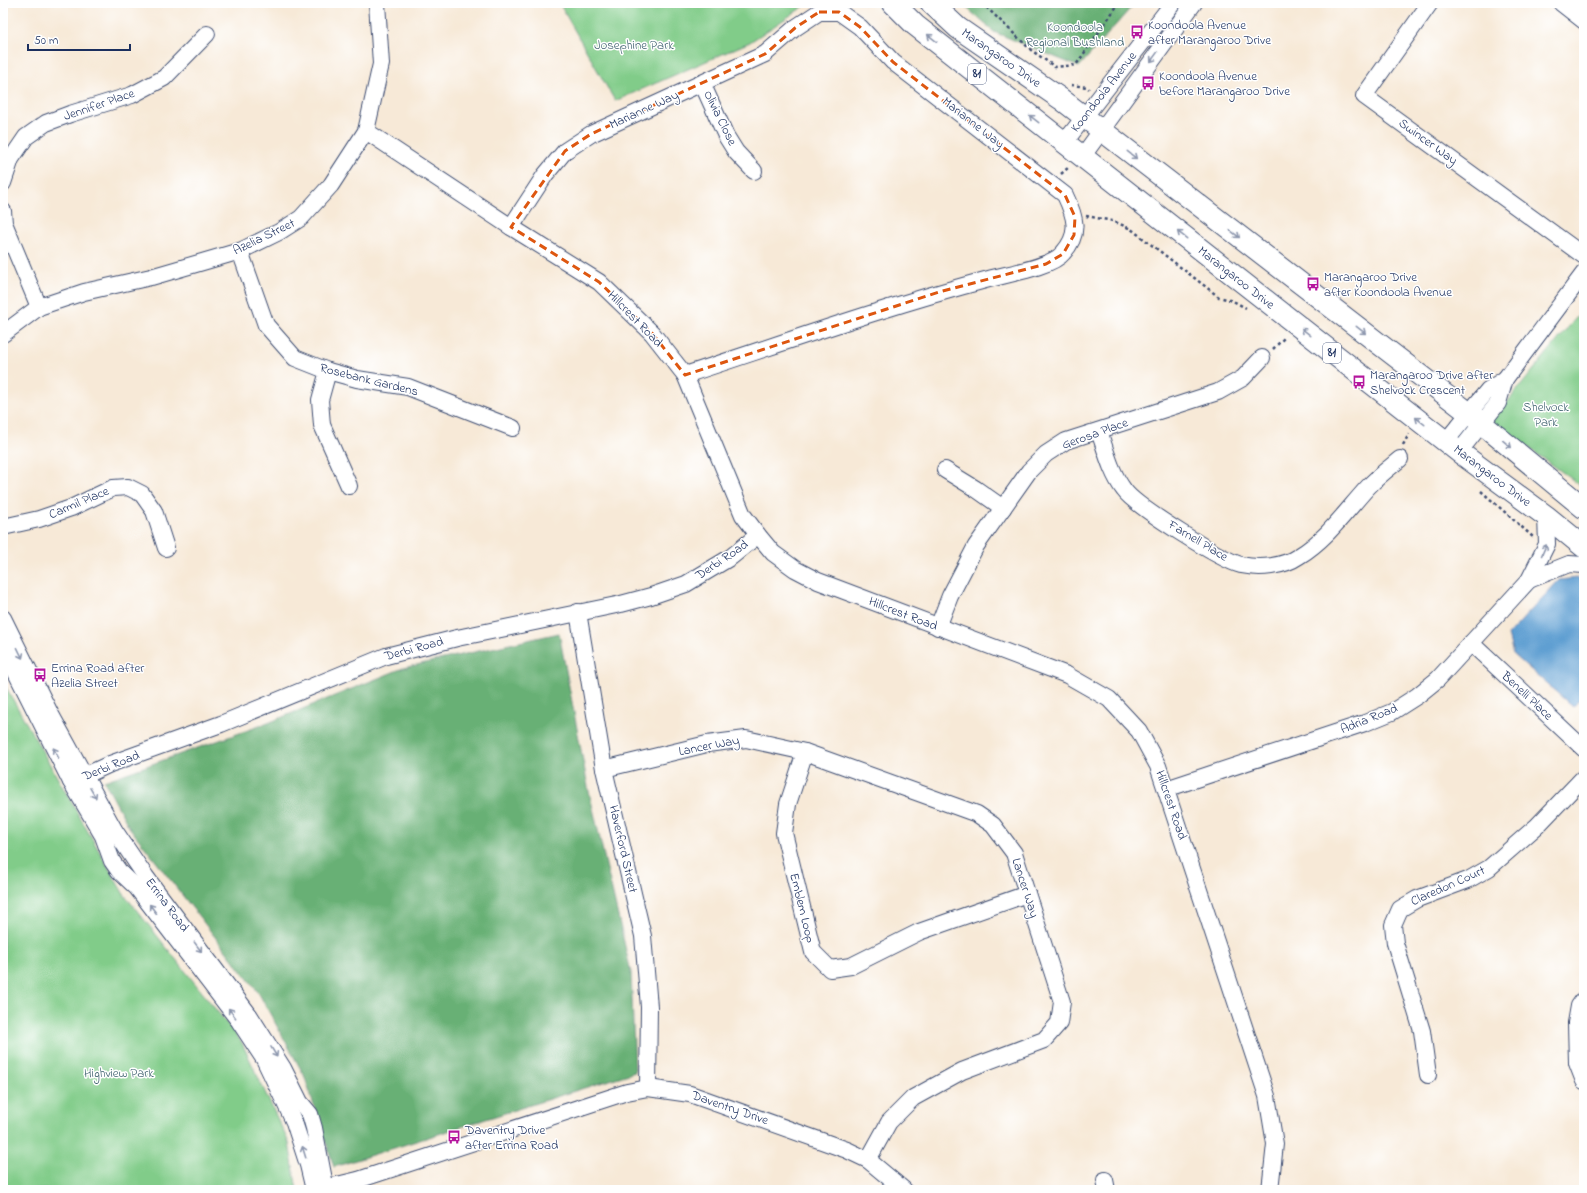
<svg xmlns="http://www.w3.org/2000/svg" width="1587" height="1193" viewBox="0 0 1587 1193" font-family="'Indie Flower',sans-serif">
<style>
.green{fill:#81cc89;stroke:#4e7e74}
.forest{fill:#68b075;stroke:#42706a}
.water{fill:#5f9fd2;stroke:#3d6798}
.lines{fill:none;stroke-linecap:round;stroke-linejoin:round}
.minor-casing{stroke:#3c4b70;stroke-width:18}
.major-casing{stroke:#3c4b70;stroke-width:23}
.path{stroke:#3c4b70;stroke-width:2.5;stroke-dasharray:3 3;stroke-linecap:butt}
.minor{stroke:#fff;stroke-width:16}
.major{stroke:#fff;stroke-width:21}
.oneway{stroke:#8d97ae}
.marked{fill:none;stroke:#de5710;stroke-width:3;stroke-dasharray:8 5;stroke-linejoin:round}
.labels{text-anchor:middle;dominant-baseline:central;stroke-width:3;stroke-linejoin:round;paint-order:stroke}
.shield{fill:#fff;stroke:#5f6d8e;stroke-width:1}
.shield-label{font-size:12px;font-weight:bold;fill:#1b2f5e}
.poi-label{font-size:13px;fill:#1b2f5e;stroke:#fff;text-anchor:start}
.park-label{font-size:13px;fill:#3a5e6b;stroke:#fff}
.street-label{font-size:13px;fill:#1b2f5e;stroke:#fff}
</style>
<rect width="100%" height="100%" fill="#fff"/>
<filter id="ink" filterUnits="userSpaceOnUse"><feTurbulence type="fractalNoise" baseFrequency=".025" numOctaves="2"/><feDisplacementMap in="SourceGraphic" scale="8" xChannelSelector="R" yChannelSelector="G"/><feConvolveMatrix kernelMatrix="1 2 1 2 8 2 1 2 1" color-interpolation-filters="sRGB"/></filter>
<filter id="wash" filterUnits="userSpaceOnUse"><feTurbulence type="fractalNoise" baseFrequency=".012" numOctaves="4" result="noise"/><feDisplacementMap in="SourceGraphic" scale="16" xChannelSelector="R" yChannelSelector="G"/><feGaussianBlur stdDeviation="0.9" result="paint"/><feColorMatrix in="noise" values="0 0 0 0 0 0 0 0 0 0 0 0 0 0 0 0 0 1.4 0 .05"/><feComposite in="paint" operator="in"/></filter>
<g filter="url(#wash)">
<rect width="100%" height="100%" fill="#f7e9d7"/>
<!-- green -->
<g class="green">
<polygon points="559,3 809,3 750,42 615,101"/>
<polygon points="1584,308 1584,488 1492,421"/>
<polygon points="3,682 123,893 241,1041 289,1143 297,1190 3,1190"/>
</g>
<!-- forest -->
<g class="forest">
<polygon points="961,3 1135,3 1079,67 994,32"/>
<polygon points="559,633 588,787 631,972 635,1072 334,1167 304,1075 258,992 129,827 104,781 268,723 403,668"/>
</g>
<!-- water -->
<polygon class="water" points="1577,578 1584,582 1584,694 1573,707 1513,654 1508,635 1559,580"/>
</g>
<g filter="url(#ink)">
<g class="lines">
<!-- minor casing -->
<g class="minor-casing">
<g id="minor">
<polyline points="1430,3 1364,96 1584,256"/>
<polyline points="1561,3 1584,21"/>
<polyline points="702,83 726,136 736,152 754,171"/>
<polyline points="366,131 511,227 599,282 652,333 685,375 743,515 758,535 773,553 795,569 818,581 1067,675 1109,699 1139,731 1158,766 1267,1096 1275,1144 1270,1190"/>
<polyline points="1064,143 1173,3"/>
<polyline points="1082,157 1194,3"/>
<polyline points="3,183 11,159 26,137 46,123 70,114 132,95 164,78 207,34"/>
<polyline points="3,211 4,223 39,307"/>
<path d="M511 227 545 175 565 151 591 134 765 54 795 28 819 12H839L860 27 893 62 1065 195C1075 216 1081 233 1063 253 1052 267 1007 274 989 279 887 306 786 342 685 375"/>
<polyline points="240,251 266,325 295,358 328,371 357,379 408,387 513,428"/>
<polyline points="3,334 39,307 84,292 151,277 240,251 279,232 301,218 331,185 366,131 381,64 377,3"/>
<polyline points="328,371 320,400 322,425 349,486"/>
<path d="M1099 431C1106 451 1111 473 1124 490 1135 506 1221 560 1241 565 1260 569 1283 567 1299 556 1327 539 1346 511 1368 487 1377 477 1389 468 1400 459"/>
<polyline points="1446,441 1488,390 1505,379"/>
<polyline points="1459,452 1498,403 1505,379 1584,273"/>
<polyline points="945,470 976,489 1003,508"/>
<polyline points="3,527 39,519 71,508 113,488 128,487 142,494 154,511 166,548"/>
<polyline points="1529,580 1569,564 1584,565"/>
<polyline points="578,612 604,769 643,936 649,1007 648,1088"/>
<polyline points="3,618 49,711 115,831 146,877 250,1016 283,1068 300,1102 310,1114 314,1128 326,1190"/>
<polyline points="938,627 950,596 976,546 1029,471 1046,454 1066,441 1218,392 1243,378 1262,358"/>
<polyline points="1471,643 1584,749"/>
<polyline points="3,647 71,782 103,836 112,861 119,871 137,888 239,1021 264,1059 294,1122 308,1165 314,1190"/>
<polyline points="805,752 788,804 784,833 813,952 830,969 851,966 919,932 1027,894"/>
<polyline points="604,769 707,744 746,739 805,752 977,814 993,825 1014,853 1062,1002 1059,1023 1044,1040 962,1071 913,1098 889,1122 868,1160"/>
<polyline points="71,782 110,764 221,724 386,656 457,638 621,604 651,596 686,584 731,557 758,535"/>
<polyline points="1166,789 1365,723 1392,712 1417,696 1438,679 1529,580 1547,544 1546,516"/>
<polyline points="1584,999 1579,1006 1576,1023 1577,1063 1584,1081"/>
<polyline points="1428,1075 1422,1031 1395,943 1393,925 1400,909 1417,899 1468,880 1489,868 1537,826 1584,777"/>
<polyline points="1105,1180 1107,1190"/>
<polyline points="316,1190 358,1180 627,1092 648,1088 690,1094 847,1150 868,1160 904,1190"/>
</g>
</g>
<!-- major casing -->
<g class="major-casing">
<g id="major">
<polyline points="893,3 915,25 1051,132 1459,452 1546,516 1584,547"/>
<polyline points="931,3 958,28 1061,99 1469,413 1584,508"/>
</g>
</g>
<!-- path -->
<g class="path">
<polyline points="982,3 1031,50 1055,67 1076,65 1119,3"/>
<polyline points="1071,85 1087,87 1089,89"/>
<polyline points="1061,174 1069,167"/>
<polyline points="1086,216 1113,221 1131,229 1219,297 1233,301 1246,308"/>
<polyline points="1273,349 1284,338"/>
<polyline points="1403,445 1409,434"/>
<polyline points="1481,491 1533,537"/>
</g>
<!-- minor -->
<use href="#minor" class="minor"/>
<!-- major -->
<use href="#major" class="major"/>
</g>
<!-- one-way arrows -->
<defs><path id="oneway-shaft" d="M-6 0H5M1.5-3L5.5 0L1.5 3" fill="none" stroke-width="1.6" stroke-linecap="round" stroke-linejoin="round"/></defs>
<g class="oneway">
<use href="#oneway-shaft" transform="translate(932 38) rotate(-142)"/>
<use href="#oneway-shaft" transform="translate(1154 57) rotate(126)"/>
<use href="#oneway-shaft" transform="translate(1034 119) rotate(-142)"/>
<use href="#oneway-shaft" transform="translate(1132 155) rotate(38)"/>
<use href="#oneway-shaft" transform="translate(1235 234) rotate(38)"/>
<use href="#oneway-shaft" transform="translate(1182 235) rotate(-142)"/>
<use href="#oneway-shaft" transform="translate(1361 330) rotate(38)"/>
<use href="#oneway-shaft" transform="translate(1306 332) rotate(-142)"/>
<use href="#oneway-shaft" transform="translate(1420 421) rotate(-142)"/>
<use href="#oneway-shaft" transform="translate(1507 444) rotate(40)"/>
<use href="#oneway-shaft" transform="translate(1544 550) rotate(-66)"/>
<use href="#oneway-shaft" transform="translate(20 653) rotate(64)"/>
<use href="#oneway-shaft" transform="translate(56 753) rotate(-118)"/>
<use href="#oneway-shaft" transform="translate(93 793) rotate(60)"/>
<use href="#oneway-shaft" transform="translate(153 909) rotate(-127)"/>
<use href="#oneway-shaft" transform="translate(198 947) rotate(53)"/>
<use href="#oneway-shaft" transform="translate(232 1013) rotate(-127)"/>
<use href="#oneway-shaft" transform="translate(274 1052) rotate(59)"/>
<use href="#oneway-shaft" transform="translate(304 1152) rotate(-107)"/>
</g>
</g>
<!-- marked area -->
<path class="marked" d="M819 12H839L860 27 893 62 1065 195 1075 217 1074 235 1063 254 1046 264 939 292 685 375 652 333 599 282 511 227 565 151 591 134 765 54 795 28Z"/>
<!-- icons -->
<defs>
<g id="bus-bare" transform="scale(1.08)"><path d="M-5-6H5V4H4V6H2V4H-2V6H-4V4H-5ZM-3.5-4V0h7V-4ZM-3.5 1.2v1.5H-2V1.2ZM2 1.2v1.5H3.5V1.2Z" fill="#b5179e" stroke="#fff" stroke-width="2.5" paint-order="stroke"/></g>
</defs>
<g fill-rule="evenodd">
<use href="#bus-bare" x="1137" y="32"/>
<use href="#bus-bare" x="1148" y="83"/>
<use href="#bus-bare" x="1313" y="284"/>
<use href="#bus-bare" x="1359" y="382"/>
<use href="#bus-bare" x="40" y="675"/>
<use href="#bus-bare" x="454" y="1137"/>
</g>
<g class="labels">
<!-- shield labels -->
<g class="shield">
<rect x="968" y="64" width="18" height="20" rx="3"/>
<rect x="1323" y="343" width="18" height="20" rx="3"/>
</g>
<g class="shield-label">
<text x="977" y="74">81</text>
<text x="1332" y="353">81</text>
</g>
<!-- poi labels -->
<g class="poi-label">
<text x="1148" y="25">Koondoola Avenue<tspan x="1148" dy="15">after Marangaroo Drive</tspan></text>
<text x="1159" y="76">Koondoola Avenue<tspan x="1159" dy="15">before Marangaroo Drive</tspan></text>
<text x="1324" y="277">Marangaroo Drive<tspan x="1324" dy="15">after Koondoola Avenue</tspan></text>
<text x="1370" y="375">Marangaroo Drive after<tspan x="1370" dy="15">Shelvock Crescent</tspan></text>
<text x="51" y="668">Errina Road after<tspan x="51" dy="15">Azelia Street</tspan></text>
<text x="465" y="1130">Daventry Drive<tspan x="465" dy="15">after Errina Road</tspan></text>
</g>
<!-- park labels -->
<g class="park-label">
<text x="1075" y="27">Koondoola<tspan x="1075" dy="15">Regional Bushland</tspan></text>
<text x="634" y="45">Josephine Park</text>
<text x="1546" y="407">Shelvock<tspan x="1546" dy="15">Park</tspan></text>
<text x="119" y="1073">Highview Park</text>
</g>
<!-- street labels -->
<g class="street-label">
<text transform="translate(1001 58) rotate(35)">Marangaroo Drive</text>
<text transform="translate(1104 92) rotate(-52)">Koondoola Avenue</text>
<text transform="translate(99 105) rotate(-19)">Jennifer Place</text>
<text transform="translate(644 110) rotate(-25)">Marianne Way</text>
<text transform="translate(720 118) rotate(64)">Olivia Close</text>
<text transform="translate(973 123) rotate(38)">Marianne Way</text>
<text transform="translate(1428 142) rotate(36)">Swincer Way</text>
<text transform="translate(264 237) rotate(-26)">Azelia Street</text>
<text transform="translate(1236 278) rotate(38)">Marangaroo Drive</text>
<text transform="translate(635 319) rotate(46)">Hillcrest Road</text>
<text transform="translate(369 380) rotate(14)">Rosebank Gardens</text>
<text transform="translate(1095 434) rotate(-20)">Gerosa Place</text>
<text transform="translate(1492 476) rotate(37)">Marangaroo Drive</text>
<text transform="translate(79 503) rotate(-23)">Carmil Place</text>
<text transform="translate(1198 541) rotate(31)">Farnell Place</text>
<text transform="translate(722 560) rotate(-34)">Derbi Road</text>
<text transform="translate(903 614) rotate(21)">Hillcrest Road</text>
<text transform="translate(414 649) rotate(-15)">Derbi Road</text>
<text transform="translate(1527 696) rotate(43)">Benelli Place</text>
<text transform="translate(1369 719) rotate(-22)">Adria Road</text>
<text transform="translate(709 746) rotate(-11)">Lancer Way</text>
<text transform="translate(111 766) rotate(-22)">Derbi Road</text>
<text transform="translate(1171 805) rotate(71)">Hillcrest Road</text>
<text transform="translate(623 849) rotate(77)">Haverford Street</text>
<text transform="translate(1448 886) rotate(-24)">Claredon Court</text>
<text transform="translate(1025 888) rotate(72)">Lancer Way</text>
<text transform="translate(167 905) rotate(53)">Errina Road</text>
<text transform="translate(802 908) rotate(76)">Emblem Loop</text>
<text transform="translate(730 1108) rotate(19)">Daventry Drive</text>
</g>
</g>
<!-- margin -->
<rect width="1587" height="1193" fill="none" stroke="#fff" stroke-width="16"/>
<!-- scale -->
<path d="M28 44v6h102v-6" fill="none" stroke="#1b2f5e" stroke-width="2"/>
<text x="34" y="44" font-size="12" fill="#1b2f5e" stroke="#ffffff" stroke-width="3" paint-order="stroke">50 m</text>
</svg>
